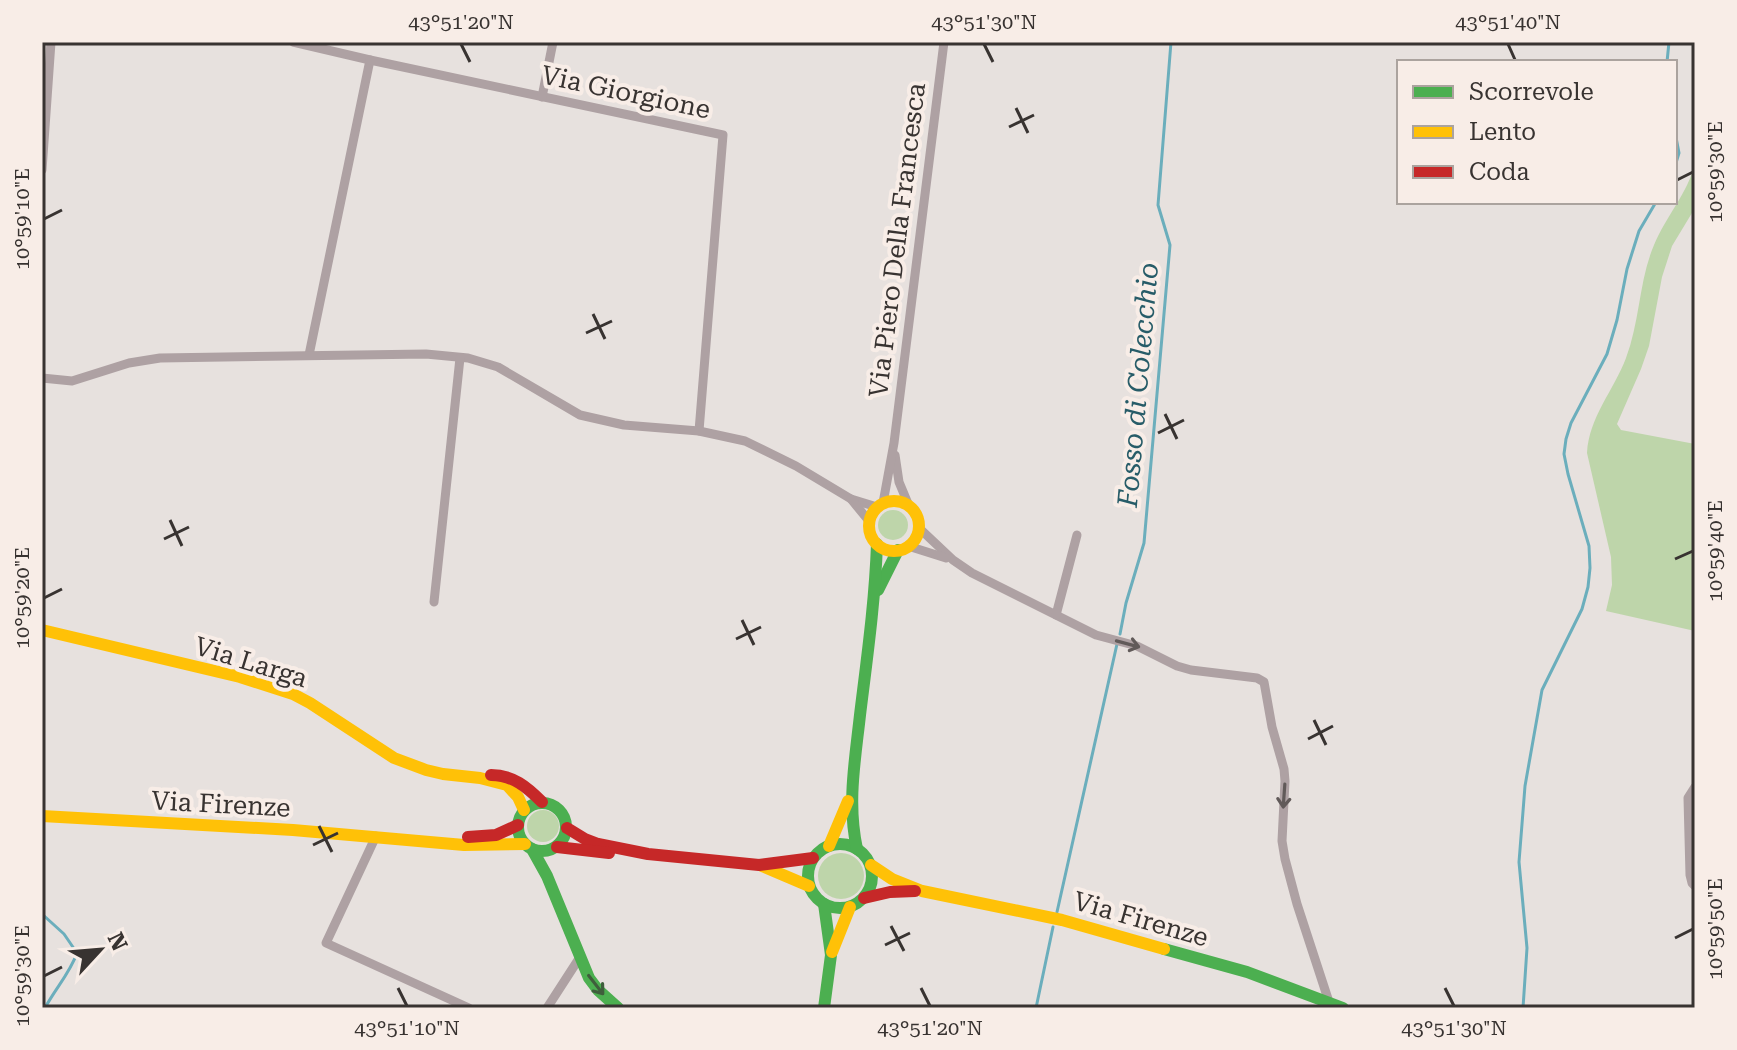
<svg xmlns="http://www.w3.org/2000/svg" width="1737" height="1050" viewBox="0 0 1737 1050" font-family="'Roboto Serif',serif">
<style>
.green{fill:#bed5aa}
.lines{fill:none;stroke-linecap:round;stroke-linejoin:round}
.stream{stroke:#6baebc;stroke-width:3}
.street{stroke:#aea1a3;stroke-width:9}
.fast{stroke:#4caf50;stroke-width:12}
.slow{stroke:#ffc107;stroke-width:12}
.jam{stroke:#c62828;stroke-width:12}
.oneway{stroke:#615a59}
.oneway2{stroke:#3f5e3c}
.ticks{fill:none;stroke:#383331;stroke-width:3}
.labels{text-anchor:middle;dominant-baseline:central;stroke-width:8;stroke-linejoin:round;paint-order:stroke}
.street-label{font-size:26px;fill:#383331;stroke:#f8ede7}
.water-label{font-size:28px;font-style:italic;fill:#275c68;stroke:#f8ede7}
.neatline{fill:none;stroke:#383331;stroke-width:3}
.ticks-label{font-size:20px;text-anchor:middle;fill:#383331}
</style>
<rect width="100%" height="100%" fill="#e7e1de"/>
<!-- green -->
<g class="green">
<path d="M1695 163V208L1672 246 1662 277 1649 346 1641 369 1617 424 1621 430 1695 444V631L1606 611 1612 585 1611 557 1587 453C1589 417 1614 390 1626 358 1640 321 1639 280 1654 245 1666 216 1688 193 1695 163Z"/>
<circle cx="893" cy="525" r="15"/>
<circle cx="543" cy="826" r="16"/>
<circle cx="841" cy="876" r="23"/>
</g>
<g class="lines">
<!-- stream -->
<g class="stream">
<polyline points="1667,62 1669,42"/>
<polyline points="1675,132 1679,153 1675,166"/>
<polyline points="1120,634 1126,603 1144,543 1170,245 1158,205 1171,42"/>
<polyline points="1057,912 1117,644"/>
<path d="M42 914 64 934 77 953C70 973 55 989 45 1008"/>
<polyline points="1036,1008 1053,927"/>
<polyline points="1523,1008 1527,948 1519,862 1525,786 1542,690 1582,609 1588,587 1590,568 1589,546 1568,474 1564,454 1566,439 1571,423 1607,354 1617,320 1627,269 1639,231 1656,202"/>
</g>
<!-- street -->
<g class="street">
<polyline points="293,42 370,60 309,355"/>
<polyline points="370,60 723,135 699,431"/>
<polyline points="542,97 553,42"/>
<polyline points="42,170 51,42"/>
<polyline points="42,378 72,381 129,363 160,358 426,354 468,358 498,367 580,415 624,425 699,431 745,441 796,466 851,499 877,507"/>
<polyline points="895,455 899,482 909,506"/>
<polyline points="851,499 869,521"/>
<polyline points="883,503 894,443 944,42"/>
<polyline points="918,527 953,560 972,573 1096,635 1137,646 1177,666 1191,670 1257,678 1264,682 1272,727 1284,769 1285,781 1282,841 1285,859 1297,904 1330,1005"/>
<polyline points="908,546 946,558"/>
<polyline points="434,602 460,358"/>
<polyline points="1056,615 1077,535"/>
<polyline points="1695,787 1688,798 1690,875 1692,883 1695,886"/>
<polyline points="376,836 326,943 469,1008"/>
<polyline points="547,1008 580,957"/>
</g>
<!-- fast -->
<g class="fast">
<polyline points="878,590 898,550"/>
<circle cx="542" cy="827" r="24"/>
<circle cx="840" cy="876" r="32"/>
<polyline points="532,849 547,876 589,978 598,990 618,1008"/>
<path d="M857 849C847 803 855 761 860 715 867 658 875 601 877 544"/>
<polyline points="824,904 831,955 824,1008"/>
<polyline points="1164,949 1247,972 1343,1008"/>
</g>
<!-- slow -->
<g class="slow">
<circle cx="894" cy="526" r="25"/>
<polyline points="42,630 240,677 293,694 310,703 394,758 426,770 443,774 480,778 507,785 518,797 524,810"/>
<polyline points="42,816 293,830 464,845 525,844"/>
<polyline points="829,846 848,801"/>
<polyline points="871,865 892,879 922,891 1062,920 1164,949"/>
<polyline points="762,866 809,886"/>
<polyline points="832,952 850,907"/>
</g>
<!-- jam -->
<g class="jam">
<path d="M491 775C513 775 527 787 542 802"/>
<polyline points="567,828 585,839 598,844 648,854 759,865 813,858"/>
<polyline points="468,837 496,835 518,825"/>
<polyline points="557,847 609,853"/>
<polyline points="864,898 890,892 915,891"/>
</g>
</g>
<!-- one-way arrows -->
<defs><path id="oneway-shaft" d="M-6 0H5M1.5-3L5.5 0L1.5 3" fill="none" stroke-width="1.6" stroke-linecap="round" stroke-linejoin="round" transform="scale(2)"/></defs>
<g class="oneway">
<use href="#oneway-shaft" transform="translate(1128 644) rotate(15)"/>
<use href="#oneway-shaft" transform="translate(1284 796) rotate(94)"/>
</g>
<use class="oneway2" href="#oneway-shaft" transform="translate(596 985) rotate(52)"/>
<!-- ticks -->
<path class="ticks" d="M461 44 470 62M984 44 993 62M1508 44 1516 62M1016 108 1028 133M1009 127 1034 115M1675 181 1693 172M44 219 62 210M593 314 605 339M586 333 612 321M1165 414 1177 439M1158 433 1184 420M170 520 182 546M164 539 189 527M1675 559 1693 551M44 598 62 589M742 620 754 645M736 639 761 627M1314 720 1326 745M1308 739 1333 726M319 826 332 852M313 845 338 833M891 926 904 951M1675 938 1693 929M885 945 910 933M44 976 62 967M398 988 407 1006M921 988 930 1006M1445 988 1454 1006"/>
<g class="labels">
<!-- street labels -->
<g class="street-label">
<text transform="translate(626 92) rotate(12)">Via Giorgione</text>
<text transform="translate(897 240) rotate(-83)">Via Piero Della Francesca</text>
<text transform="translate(251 662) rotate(17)">Via Larga</text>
<text transform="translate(221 804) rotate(3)">Via Firenze</text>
<text transform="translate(1141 919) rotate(16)">Via Firenze</text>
</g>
<!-- water labels -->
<g class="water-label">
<text transform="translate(1138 385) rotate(-85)">Fosso di Colecchio</text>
</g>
</g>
<!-- border -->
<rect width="1737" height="1050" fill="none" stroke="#f8ede7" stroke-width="88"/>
<!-- legend -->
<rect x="1397" y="60" width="280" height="144" fill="#f8ede7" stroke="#aba39e" stroke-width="2"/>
<rect x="1413" y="86" width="40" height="12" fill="#4caf50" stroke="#aba39e" stroke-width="2"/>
<text x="1469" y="100" font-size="24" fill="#383331">Scorrevole</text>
<rect x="1413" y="126" width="40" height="12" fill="#ffc107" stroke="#aba39e" stroke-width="2"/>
<text x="1469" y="140" font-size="24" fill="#383331">Lento</text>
<rect x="1413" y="166" width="40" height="12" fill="#c62828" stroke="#aba39e" stroke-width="2"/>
<text x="1469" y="180" font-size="24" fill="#383331">Coda</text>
<!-- north arrow -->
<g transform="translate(100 950) rotate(64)" stroke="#f8ede7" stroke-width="6" paint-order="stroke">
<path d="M0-6L14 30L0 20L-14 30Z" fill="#383331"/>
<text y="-12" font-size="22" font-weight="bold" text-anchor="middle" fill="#383331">N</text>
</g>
<rect x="44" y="44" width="1649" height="962" class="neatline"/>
<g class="ticks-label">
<text x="461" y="29">43°51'20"N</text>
<text x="984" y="29">43°51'30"N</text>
<text x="1508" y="29">43°51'40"N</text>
<text transform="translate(1715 172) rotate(-90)" y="7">10°59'30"E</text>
<text transform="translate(22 219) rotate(-90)" y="7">10°59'10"E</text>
<text transform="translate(1715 551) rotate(-90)" y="7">10°59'40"E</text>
<text transform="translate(22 598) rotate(-90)" y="7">10°59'20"E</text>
<text transform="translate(1715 929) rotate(-90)" y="7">10°59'50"E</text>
<text transform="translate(22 976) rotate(-90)" y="7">10°59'30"E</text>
<text x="407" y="1035">43°51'10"N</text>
<text x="930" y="1035">43°51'20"N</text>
<text x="1454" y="1035">43°51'30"N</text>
</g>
</svg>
